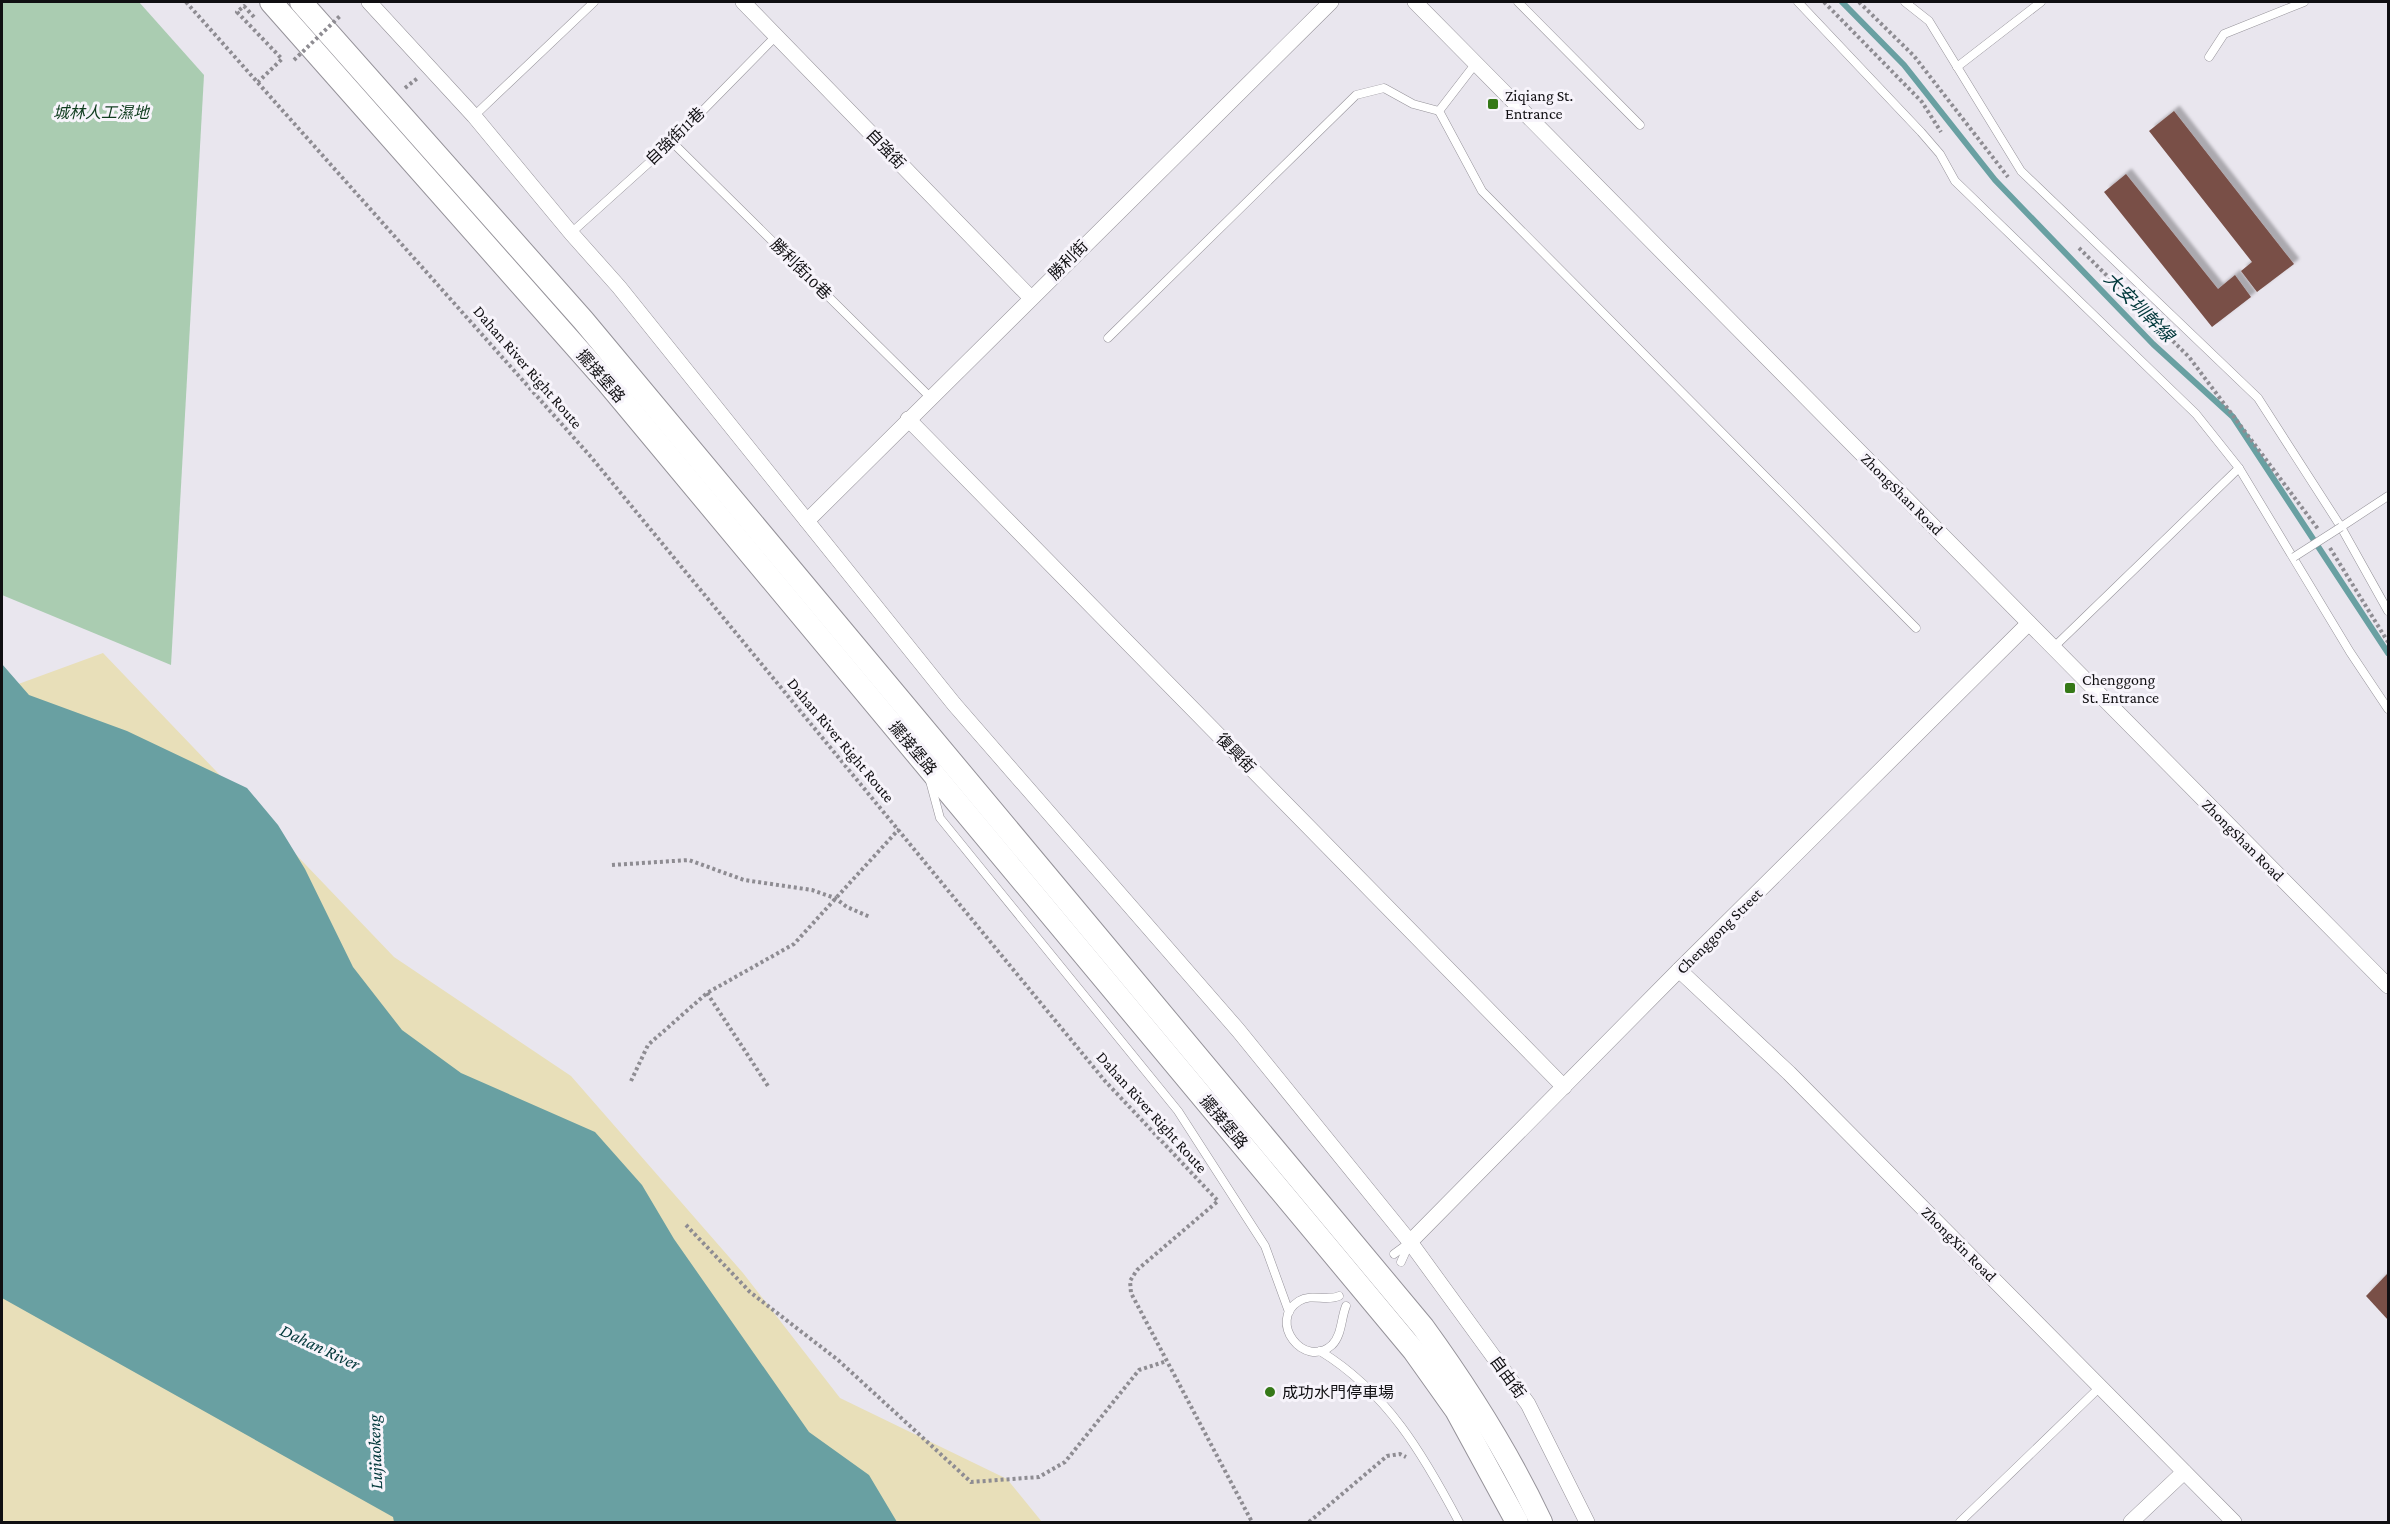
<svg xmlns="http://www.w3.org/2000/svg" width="2390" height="1524" viewBox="0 0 2390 1524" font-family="'Crimson Pro','Noto Sans TC',serif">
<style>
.green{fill:#aaccb1}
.sand{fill:#e8dfb9}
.water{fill:#69a0a2}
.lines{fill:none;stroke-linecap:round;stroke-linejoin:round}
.stream{stroke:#69a0a2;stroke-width:6}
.building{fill:#794f47;filter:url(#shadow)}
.lane-casing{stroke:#959299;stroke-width:9}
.street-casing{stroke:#959299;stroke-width:16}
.secondary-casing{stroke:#959299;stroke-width:24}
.path{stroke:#8e8c92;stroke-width:4;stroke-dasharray:3 3;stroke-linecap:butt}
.lane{stroke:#fff;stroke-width:8}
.street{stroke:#fff;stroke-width:15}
.secondary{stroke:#fff;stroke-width:22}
.lane-bridge-casing{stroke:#959299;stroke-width:9;stroke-linecap:butt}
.path-bridge{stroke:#8e8c92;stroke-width:4;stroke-dasharray:3 3;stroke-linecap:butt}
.lane-bridge{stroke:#fff;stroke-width:8}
.poi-dot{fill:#357817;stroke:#f7f4fb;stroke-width:2}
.labels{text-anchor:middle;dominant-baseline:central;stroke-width:6;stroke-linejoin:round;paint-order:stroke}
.poi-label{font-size:16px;fill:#100f12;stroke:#f7f4fb;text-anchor:start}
.park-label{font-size:16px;font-style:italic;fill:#0f3c1e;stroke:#f7f4fb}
.street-label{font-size:16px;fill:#100f12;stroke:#f7f4fb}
.water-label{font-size:18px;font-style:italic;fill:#00373a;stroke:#f7f4fb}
</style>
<defs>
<filter id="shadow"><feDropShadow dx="5.5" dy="-5.5" stdDeviation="1.5" flood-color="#0004"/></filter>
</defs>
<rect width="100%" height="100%" fill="#e9e6ee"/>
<!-- green -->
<polygon class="green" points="2,2 139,2 204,75 171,665 2,595"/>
<!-- sand -->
<polygon class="sand" points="103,653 394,957 571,1076 743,1273 840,1398 1007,1479 1042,1522 2,1522 2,690"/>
<!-- water -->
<polygon class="water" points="2,664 29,695 127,731 247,788 278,825 305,869 353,967 402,1030 461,1073 595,1132 642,1185 674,1239 809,1432 869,1475 897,1522 394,1522 393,1517 2,1298"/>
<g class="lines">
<!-- stream -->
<polyline class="stream" points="1842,2 1904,65 1995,180 2153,344 2233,417 2388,653"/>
</g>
<!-- building -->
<g class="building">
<polygon points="2174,111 2294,264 2257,292 2241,271 2252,262 2149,131"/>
<polygon points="2126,174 2218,289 2235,275 2251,297 2212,327 2104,192"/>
<polygon points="2388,1273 2388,1320 2366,1296"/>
</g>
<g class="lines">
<!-- lane casing -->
<g class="lane-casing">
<g id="lane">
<polyline points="1518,2 1640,125"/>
<polyline points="1798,2 1921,132 1940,154 1955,181 2196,414 2239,468 2350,652 2388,709"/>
<polyline points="1905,2 1929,21 2021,171 2258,398 2341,527 2388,611"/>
<polyline points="2209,57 2224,34 2304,2"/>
<polyline points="1476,63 1439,111 1482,191 1916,628"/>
<polyline points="1957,67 2041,2"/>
<polyline points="474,116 594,2"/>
<polyline points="672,142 930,397"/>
<polyline points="571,233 672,142 776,36"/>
<polyline points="1108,338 1356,95 1384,88 1413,104 1439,111"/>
<polyline points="2341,527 2388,496"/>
<polyline points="2053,648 2239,468"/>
<polyline points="930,781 940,818 1178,1111 1265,1246 1289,1312"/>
<polyline points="1394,1254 1409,1243"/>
<polyline points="1401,1262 1410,1242"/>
<path d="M1339 1296C1326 1302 1312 1293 1299 1301 1267 1321 1304 1370 1332 1345 1342 1335 1341 1318 1346 1306"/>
<path d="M1320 1351C1387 1392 1423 1454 1459 1522"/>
<polyline points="1960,1522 2100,1387"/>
</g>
</g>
<!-- street casing -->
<g class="street-casing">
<g id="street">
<polyline points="369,2 474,116 571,233 619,287 954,704 1238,1030 1410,1242 1528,1404 1587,1522"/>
<polyline points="743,2 1030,297"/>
<polyline points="1415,2 2388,986"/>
<polyline points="908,419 1564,1087"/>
<polyline points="807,521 1331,2"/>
<polyline points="1679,970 1789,1073 2234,1522"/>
<polyline points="1410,1242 1679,970 2029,623"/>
<polyline points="2131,1522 2184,1472"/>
</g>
</g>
<!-- secondary casing -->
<g class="secondary-casing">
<g id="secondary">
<polyline points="271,2 607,382 1414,1351 1456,1410 1517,1522"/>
<path d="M301 2 583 320 1423 1327C1468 1389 1508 1452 1541 1522"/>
</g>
</g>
<!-- path -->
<g class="path">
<polyline points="186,2 591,457 1105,1081 1218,1201 1137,1270 1130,1281 1131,1293 1252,1522"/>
<polyline points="1824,2 1922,102 1941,132"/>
<polyline points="1859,2 1914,56 2008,177"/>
<polyline points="254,17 244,6 237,12 282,59 258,82"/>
<polyline points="405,88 419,77"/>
<polyline points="2079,248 2189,357 2318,529"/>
<polyline points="2330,548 2388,642"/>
<polyline points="612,865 689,860 744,880 812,890 835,898 847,907 870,917"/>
<polyline points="707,993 768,1086"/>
<polyline points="631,1081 648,1045 707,993 794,944 899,829"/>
<polyline points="686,1225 750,1292 838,1360 971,1482 1039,1477 1065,1462 1139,1370 1167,1361"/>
<polyline points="1309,1522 1387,1456 1400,1454 1406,1457"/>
</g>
<!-- lane -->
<use href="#lane" class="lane"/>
<!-- street -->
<use href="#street" class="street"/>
<!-- secondary -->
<use href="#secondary" class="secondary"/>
<!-- lane-bridge casing -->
<g class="lane-bridge-casing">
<polyline id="lane-bridge" points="2294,557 2341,527"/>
</g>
<!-- path-bridge -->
<polyline class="path-bridge" points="294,60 340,16"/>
<!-- lane-bridge -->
<use href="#lane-bridge" class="lane-bridge"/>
</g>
<!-- markers -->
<g class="poi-dot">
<rect x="1487" y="98" width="12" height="12" rx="3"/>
<rect x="2064" y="682" width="12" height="12" rx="3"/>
<circle cx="1270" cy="1392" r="6"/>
</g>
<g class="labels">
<!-- poi labels -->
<g class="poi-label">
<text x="1505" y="95">Ziqiang St.<tspan x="1505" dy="18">Entrance</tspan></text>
<text x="2082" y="679">Chenggong<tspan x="2082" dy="18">St. Entrance</tspan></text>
<text x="1282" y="1392">成功水門停車場</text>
</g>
<!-- park labels -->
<g class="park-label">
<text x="101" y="112">城林人工濕地</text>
</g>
<!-- street labels -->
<g class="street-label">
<text transform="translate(675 136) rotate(-44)">自強街11巷</text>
<text transform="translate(886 149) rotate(46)">自強街</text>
<text transform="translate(1068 260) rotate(-45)">勝利街</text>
<text transform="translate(801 269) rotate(45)">勝利街10巷</text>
<text transform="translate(528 367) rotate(49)">Dahan River Right Route</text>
<text transform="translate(601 376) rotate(49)">擺接堡路</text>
<text transform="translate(1902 494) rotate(45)">ZhongShan Road</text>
<text transform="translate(841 740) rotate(50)">Dahan River Right Route</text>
<text transform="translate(913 748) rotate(50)">擺接堡路</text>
<text transform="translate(1236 753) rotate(46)">復興街</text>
<text transform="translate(2243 840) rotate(45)">ZhongShan Road</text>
<text transform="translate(1719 931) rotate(-45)">Chenggong Street</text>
<text transform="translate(1152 1112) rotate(48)">Dahan River Right Route</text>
<text transform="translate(1224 1122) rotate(50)">擺接堡路</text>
<text transform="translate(1959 1244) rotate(45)">ZhongXin Road</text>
<text transform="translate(1508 1377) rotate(54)">自由街</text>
</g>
<!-- water labels -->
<g class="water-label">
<text transform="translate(2139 307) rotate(45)">大安圳幹線</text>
<text transform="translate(320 1347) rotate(25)">Dahan River</text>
<text transform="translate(375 1452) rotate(-92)">Lujiaokeng</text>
</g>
</g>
<!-- border -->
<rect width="2390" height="1524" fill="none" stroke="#100f12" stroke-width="6"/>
</svg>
